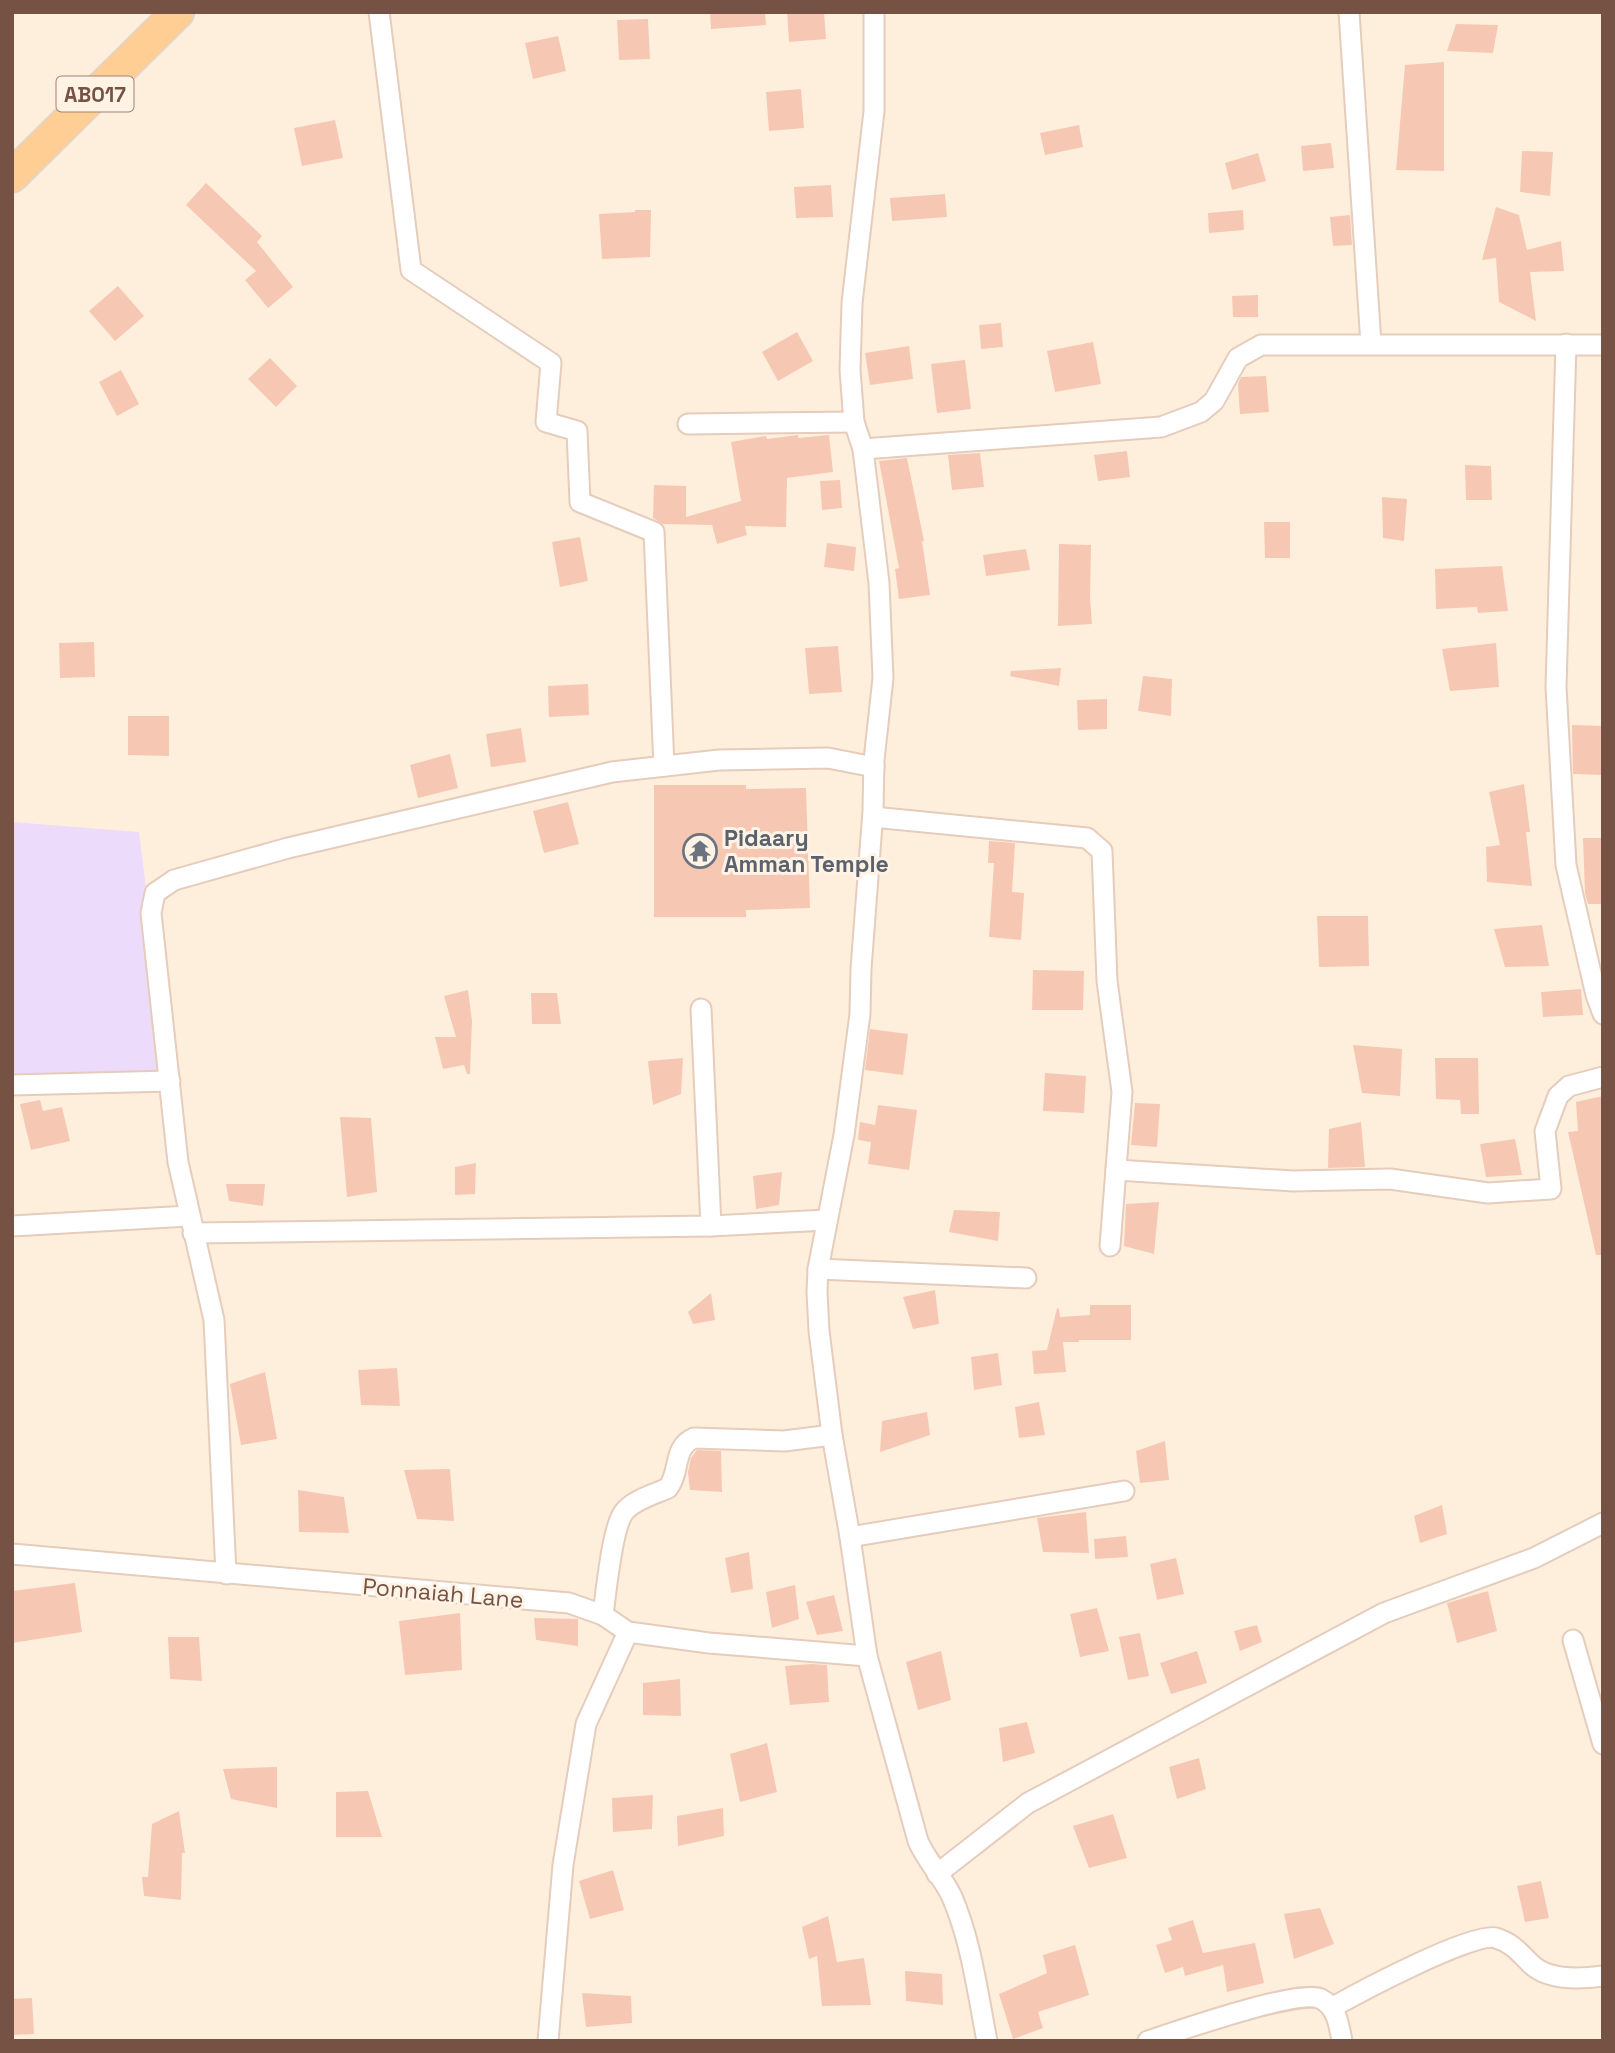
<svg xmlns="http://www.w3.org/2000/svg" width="1615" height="2053" viewBox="0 0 1615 2053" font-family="'Space Grotesk',sans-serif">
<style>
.education{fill:#ecdbfa}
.building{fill:#f6c8b3}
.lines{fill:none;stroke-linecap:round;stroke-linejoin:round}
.minor-casing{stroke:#e5ccbc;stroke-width:23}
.primary-casing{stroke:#ded5d2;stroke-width:35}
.minor{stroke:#fff;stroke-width:19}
.primary{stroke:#ffce94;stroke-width:32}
.labels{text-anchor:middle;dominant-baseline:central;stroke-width:6;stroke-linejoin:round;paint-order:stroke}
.shield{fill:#fff3e6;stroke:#9f8275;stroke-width:2}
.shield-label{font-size:21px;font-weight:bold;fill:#765244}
.worship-label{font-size:23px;font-weight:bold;fill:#5b616d;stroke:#fff3e6;text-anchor:start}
.street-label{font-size:23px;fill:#765244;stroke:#fff3e6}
</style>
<rect width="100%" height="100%" fill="#feefdd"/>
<!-- education -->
<polygon class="education" points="12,822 139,832 170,1081 12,1085"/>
<!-- building -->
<g class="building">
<polygon points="710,12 765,12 766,25 711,29"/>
<polygon points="787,12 824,12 826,39 789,42"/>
<polygon points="648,19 650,59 619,60 617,20"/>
<polygon points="1456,24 1498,25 1493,53 1447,51"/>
<polygon points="558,36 566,71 533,79 525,43"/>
<polygon points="1444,62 1444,171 1396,170 1405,65"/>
<polygon points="801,89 804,128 769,131 766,92"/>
<polygon points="335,120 343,158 302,166 294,128"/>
<polygon points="1079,125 1083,147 1045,155 1040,133"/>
<polygon points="1331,143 1334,168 1303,171 1301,146"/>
<polygon points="1522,151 1553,152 1550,196 1520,192"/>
<polygon points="1258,153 1266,181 1232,190 1225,163"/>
<polygon points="206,183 262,236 257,242 293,287 268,308 245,280 256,271 186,205"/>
<polygon points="831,185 833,217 796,218 794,187"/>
<polygon points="945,194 947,217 892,221 890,198"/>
<polygon points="1496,207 1519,215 1527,250 1561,241 1564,271 1530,272 1536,321 1499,302 1496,258 1482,260"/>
<polygon points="635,210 651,210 650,257 602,259 599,214 635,212"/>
<polygon points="1243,210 1244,230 1209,233 1208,213"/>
<polygon points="1350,215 1352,245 1333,246 1330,217"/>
<polygon points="118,286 144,316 115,341 89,311"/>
<polygon points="1258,295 1258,317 1233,317 1232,296"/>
<polygon points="1001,323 1003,347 981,349 979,325"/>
<polygon points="797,332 813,361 778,381 762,352"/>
<polygon points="1093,342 1101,384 1055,392 1047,351"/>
<polygon points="909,346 913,379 870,385 865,353"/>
<polygon points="270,358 297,386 276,407 248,379"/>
<polygon points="965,360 971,409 937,413 931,364"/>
<polygon points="121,370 139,404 117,416 99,382"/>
<polygon points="1266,376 1269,412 1240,414 1238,384 1241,377"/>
<polygon points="798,435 798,438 829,435 833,472 787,478 786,527 745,526 747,535 717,544 712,525 663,524 653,518 654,485 686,486 686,517 741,501 731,442 766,436 767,439"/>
<polygon points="1127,451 1130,477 1098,481 1094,455"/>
<polygon points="980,453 984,487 952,490 948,455"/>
<polygon points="907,458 924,541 922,541 930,595 899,599 895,569 899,568 879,461"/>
<polygon points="1465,465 1491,466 1492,500 1466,500"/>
<polygon points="840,480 842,508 822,510 820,481"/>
<polygon points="1382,497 1407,499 1404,541 1383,538"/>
<polygon points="1264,522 1290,522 1290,558 1265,558"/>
<polygon points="580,537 588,581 560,587 552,542"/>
<polygon points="827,543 856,547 854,571 824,567"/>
<polygon points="1059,544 1091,545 1090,598 1092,624 1058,626"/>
<polygon points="1026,549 1030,570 986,576 983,555"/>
<polygon points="1502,566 1508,611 1478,613 1477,607 1436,609 1435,569"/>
<polygon points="94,642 95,677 60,678 59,643"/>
<polygon points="1496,643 1499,687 1450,691 1442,649"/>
<polygon points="838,646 842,692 809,694 805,648"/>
<polygon points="1061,668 1059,686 1010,676 1011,671"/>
<polygon points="1143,676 1172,679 1171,716 1138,711"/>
<polygon points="588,684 589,715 549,717 548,686"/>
<polygon points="1107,699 1107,729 1078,730 1077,700"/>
<polygon points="128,716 169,716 169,756 128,755"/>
<polygon points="1572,725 1603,726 1603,775 1573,774"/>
<polygon points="521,728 526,762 491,767 486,734"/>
<polygon points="450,754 458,788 418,798 410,765"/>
<polygon points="1524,784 1530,832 1526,832 1532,886 1487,882 1486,847 1500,845 1489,792"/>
<polygon points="654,785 746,785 746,789 806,788 810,908 746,910 746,917 654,917"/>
<polygon points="568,802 579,844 544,853 533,811"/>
<polygon points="1583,838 1603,838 1603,904 1588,904 1585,893"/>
<polygon points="989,841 1015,843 1012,892 1024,893 1021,940 989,937 994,863 988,863"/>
<polygon points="1317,916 1368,916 1369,966 1319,967"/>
<polygon points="1542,925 1549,966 1505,967 1494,929"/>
<polygon points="1033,970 1084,971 1083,1010 1032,1010"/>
<polygon points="1581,989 1583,1015 1543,1017 1541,992"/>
<polygon points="468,990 472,1021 470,1074 467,1074 464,1065 443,1069 435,1037 456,1037 444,996"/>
<polygon points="531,993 557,993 561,1024 532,1024"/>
<polygon points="870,1029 908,1034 903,1075 865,1070"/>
<polygon points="1353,1045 1402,1049 1400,1096 1362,1093"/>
<polygon points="683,1058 681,1094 653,1105 648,1061"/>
<polygon points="1435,1058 1478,1058 1479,1114 1461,1114 1460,1100 1436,1099"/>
<polygon points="1045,1073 1086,1076 1084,1113 1043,1111"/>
<polygon points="1603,1096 1603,1255 1596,1255 1568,1132 1578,1131 1576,1102"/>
<polygon points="40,1100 43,1111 62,1107 70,1141 31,1150 20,1104"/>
<polygon points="1135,1103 1160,1104 1157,1147 1131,1145"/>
<polygon points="878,1105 917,1110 909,1170 868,1164 871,1142 858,1140 860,1122 875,1125"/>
<polygon points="340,1117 371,1118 377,1192 347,1197"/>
<polygon points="1361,1122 1365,1167 1328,1168 1329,1129"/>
<polygon points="1515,1139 1522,1175 1486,1177 1480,1144"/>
<polygon points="476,1163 475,1194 455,1195 455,1167"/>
<polygon points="782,1172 779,1205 756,1209 753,1176"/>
<polygon points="226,1184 265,1184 263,1206 229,1201"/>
<polygon points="1159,1202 1154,1254 1124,1246 1126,1204"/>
<polygon points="954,1210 1000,1212 998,1241 949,1232"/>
<polygon points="935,1290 939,1324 913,1329 903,1297"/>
<polygon points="711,1293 715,1320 693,1324 688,1312"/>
<polygon points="1090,1305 1131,1305 1131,1340 1079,1340 1079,1342 1063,1342 1066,1372 1034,1374 1032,1351 1047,1350 1057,1308 1059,1309 1060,1317 1090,1315"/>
<polygon points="998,1353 1002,1385 974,1390 971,1357"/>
<polygon points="397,1368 400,1406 361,1405 358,1370"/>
<polygon points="265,1372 277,1439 241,1445 230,1384"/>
<polygon points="1039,1402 1045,1435 1019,1438 1015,1407"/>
<polygon points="927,1412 930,1435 880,1452 882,1421"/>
<polygon points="1165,1441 1169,1480 1140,1483 1136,1451"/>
<polygon points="697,1450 721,1451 722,1492 690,1490 688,1472 691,1458"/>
<polygon points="450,1469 454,1521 417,1519 404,1470"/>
<polygon points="298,1490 344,1497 349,1533 299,1532"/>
<polygon points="1442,1505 1447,1534 1420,1543 1414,1516"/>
<polygon points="1086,1512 1089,1553 1043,1552 1037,1518"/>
<polygon points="1126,1536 1128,1557 1095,1559 1094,1539"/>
<polygon points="749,1552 753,1589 731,1593 725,1558"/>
<polygon points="1176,1558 1184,1594 1157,1600 1150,1564"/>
<polygon points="75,1583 82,1632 12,1643 12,1591"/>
<polygon points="795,1585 799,1619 772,1628 766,1592"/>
<polygon points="1488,1591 1497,1631 1457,1643 1447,1603"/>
<polygon points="834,1595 843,1631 817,1635 806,1602"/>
<polygon points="1097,1608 1109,1651 1080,1657 1070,1614"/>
<polygon points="460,1613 462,1670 405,1675 399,1621"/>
<polygon points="534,1618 578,1619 578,1646 536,1640"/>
<polygon points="1257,1625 1262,1642 1240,1651 1234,1631"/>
<polygon points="1140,1633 1149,1676 1128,1680 1119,1637"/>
<polygon points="168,1637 199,1637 202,1681 170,1679"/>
<polygon points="941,1651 951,1700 918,1710 906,1662"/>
<polygon points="1197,1651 1207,1683 1171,1694 1160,1663"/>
<polygon points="811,1664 827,1665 829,1702 790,1705 785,1666"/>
<polygon points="680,1679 681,1716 643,1715 643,1683"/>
<polygon points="1027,1722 1035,1753 1003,1762 999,1728"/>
<polygon points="767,1743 777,1792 740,1802 730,1754"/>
<polygon points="1199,1758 1206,1789 1177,1799 1169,1767"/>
<polygon points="277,1767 277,1808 231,1799 223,1769"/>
<polygon points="368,1791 382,1837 336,1837 336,1792"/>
<polygon points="653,1795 652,1829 613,1832 612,1798"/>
<polygon points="723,1808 724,1836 678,1846 677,1816"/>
<polygon points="179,1811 185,1853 182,1853 181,1900 144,1896 142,1877 148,1877 152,1824"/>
<polygon points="1113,1814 1127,1858 1089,1868 1073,1826"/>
<polygon points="613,1870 624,1910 590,1919 579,1881"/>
<polygon points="1541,1881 1549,1918 1525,1922 1517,1886"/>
<polygon points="1320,1908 1334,1944 1294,1959 1284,1914"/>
<polygon points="828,1916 837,1962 864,1958 871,2005 822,2006 817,1956 809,1959 802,1927"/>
<polygon points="1193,1920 1203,1953 1255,1943 1264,1983 1227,1992 1223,1965 1185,1976 1183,1967 1165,1973 1156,1945 1172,1940 1168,1928"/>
<polygon points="1075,1945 1089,1995 1038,2012 1043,2028 1013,2039 999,1994 1047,1973 1043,1955"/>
<polygon points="905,1971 942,1974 943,2005 906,2001"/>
<polygon points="582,1993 631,1996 632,2023 586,2027"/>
<polygon points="32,1998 34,2034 12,2035 12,1999"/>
</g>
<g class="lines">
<!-- minor casing -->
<g class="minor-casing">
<g id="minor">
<polyline points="379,12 411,270 551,363 546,422 577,431 580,502 654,532 664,766"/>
<path d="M874 12V111L852 303 850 370 854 422 863 449 879 583 883 678 874 760 873 811 861 969 860 1014 844 1135 818 1269 817 1292 819 1331 832 1435 850 1537 867 1656 918 1841C927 1862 943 1877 952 1897 971 1940 978 1995 987 2041"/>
<polyline points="1349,12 1371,344"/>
<polyline points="1566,344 1556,687 1566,865 1596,995 1603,1014"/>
<polyline points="688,424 854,422"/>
<polyline points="863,449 1161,427 1201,412 1214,401 1238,358 1261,345 1603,345"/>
<polyline points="873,817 1087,838 1102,851 1107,981 1122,1092 1110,1246"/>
<polyline points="701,1009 711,1226"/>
<polyline points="12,1085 170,1081"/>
<polyline points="1116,1170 1293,1181 1390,1179 1488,1193 1551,1189 1545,1131 1558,1096 1569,1086 1603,1077"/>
<polyline points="12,1226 189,1216"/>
<polyline points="193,1233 711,1226 827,1220"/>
<polyline points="818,1269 1026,1278"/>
<polyline points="850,1537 1124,1491"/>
<polyline points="12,1554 569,1603 603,1615 628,1632 709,1643 867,1656"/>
<polyline points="226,1574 214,1320 178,1162 151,913 155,893 174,880 288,848 612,772 719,760 828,758 874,767"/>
<path d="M603 1615C606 1593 612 1527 624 1512 633 1500 655 1494 668 1488 681 1471 672 1448 694 1438L784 1441 832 1435"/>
<polyline points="1573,1640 1603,1744"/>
<polyline points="937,1874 1028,1803 1384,1613 1534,1558 1603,1523"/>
<path d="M1333 2007C1358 1993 1474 1931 1496 1938 1512 1943 1519 1952 1530 1963 1547 1981 1581 1979 1603 1976"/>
<polyline points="548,2041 563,1865 586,1724 628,1632"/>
<path d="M1148 2041C1175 2032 1301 1988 1321 1999 1337 2007 1339 2025 1342 2041"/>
</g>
</g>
<!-- primary casing -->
<g class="primary-casing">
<polyline id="primary" points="12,176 178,12"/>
</g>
<!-- minor -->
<use href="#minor" class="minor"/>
<!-- primary -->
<use href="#primary" class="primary"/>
</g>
<!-- icons -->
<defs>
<g id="temple-ring" transform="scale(1.75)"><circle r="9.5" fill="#fff3e6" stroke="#6b7280" stroke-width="1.5"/><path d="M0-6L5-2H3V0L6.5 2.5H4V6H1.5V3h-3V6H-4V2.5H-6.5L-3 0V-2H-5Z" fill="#6b7280"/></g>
</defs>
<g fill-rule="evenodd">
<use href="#temple-ring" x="700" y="851"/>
</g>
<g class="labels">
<!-- shield labels -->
<rect class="shield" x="56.5" y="76.5" width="77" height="35" rx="5"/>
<g class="shield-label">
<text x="95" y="94">AB017</text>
</g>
<!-- worship labels -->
<g class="worship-label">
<text x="724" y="838">Pidaary<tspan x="724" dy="26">Amman Temple</tspan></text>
</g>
<!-- street labels -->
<g class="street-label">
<text transform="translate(443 1593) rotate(5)">Ponnaiah Lane</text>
</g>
</g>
<!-- border -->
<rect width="1615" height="2053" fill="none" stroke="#765244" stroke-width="28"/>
</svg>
